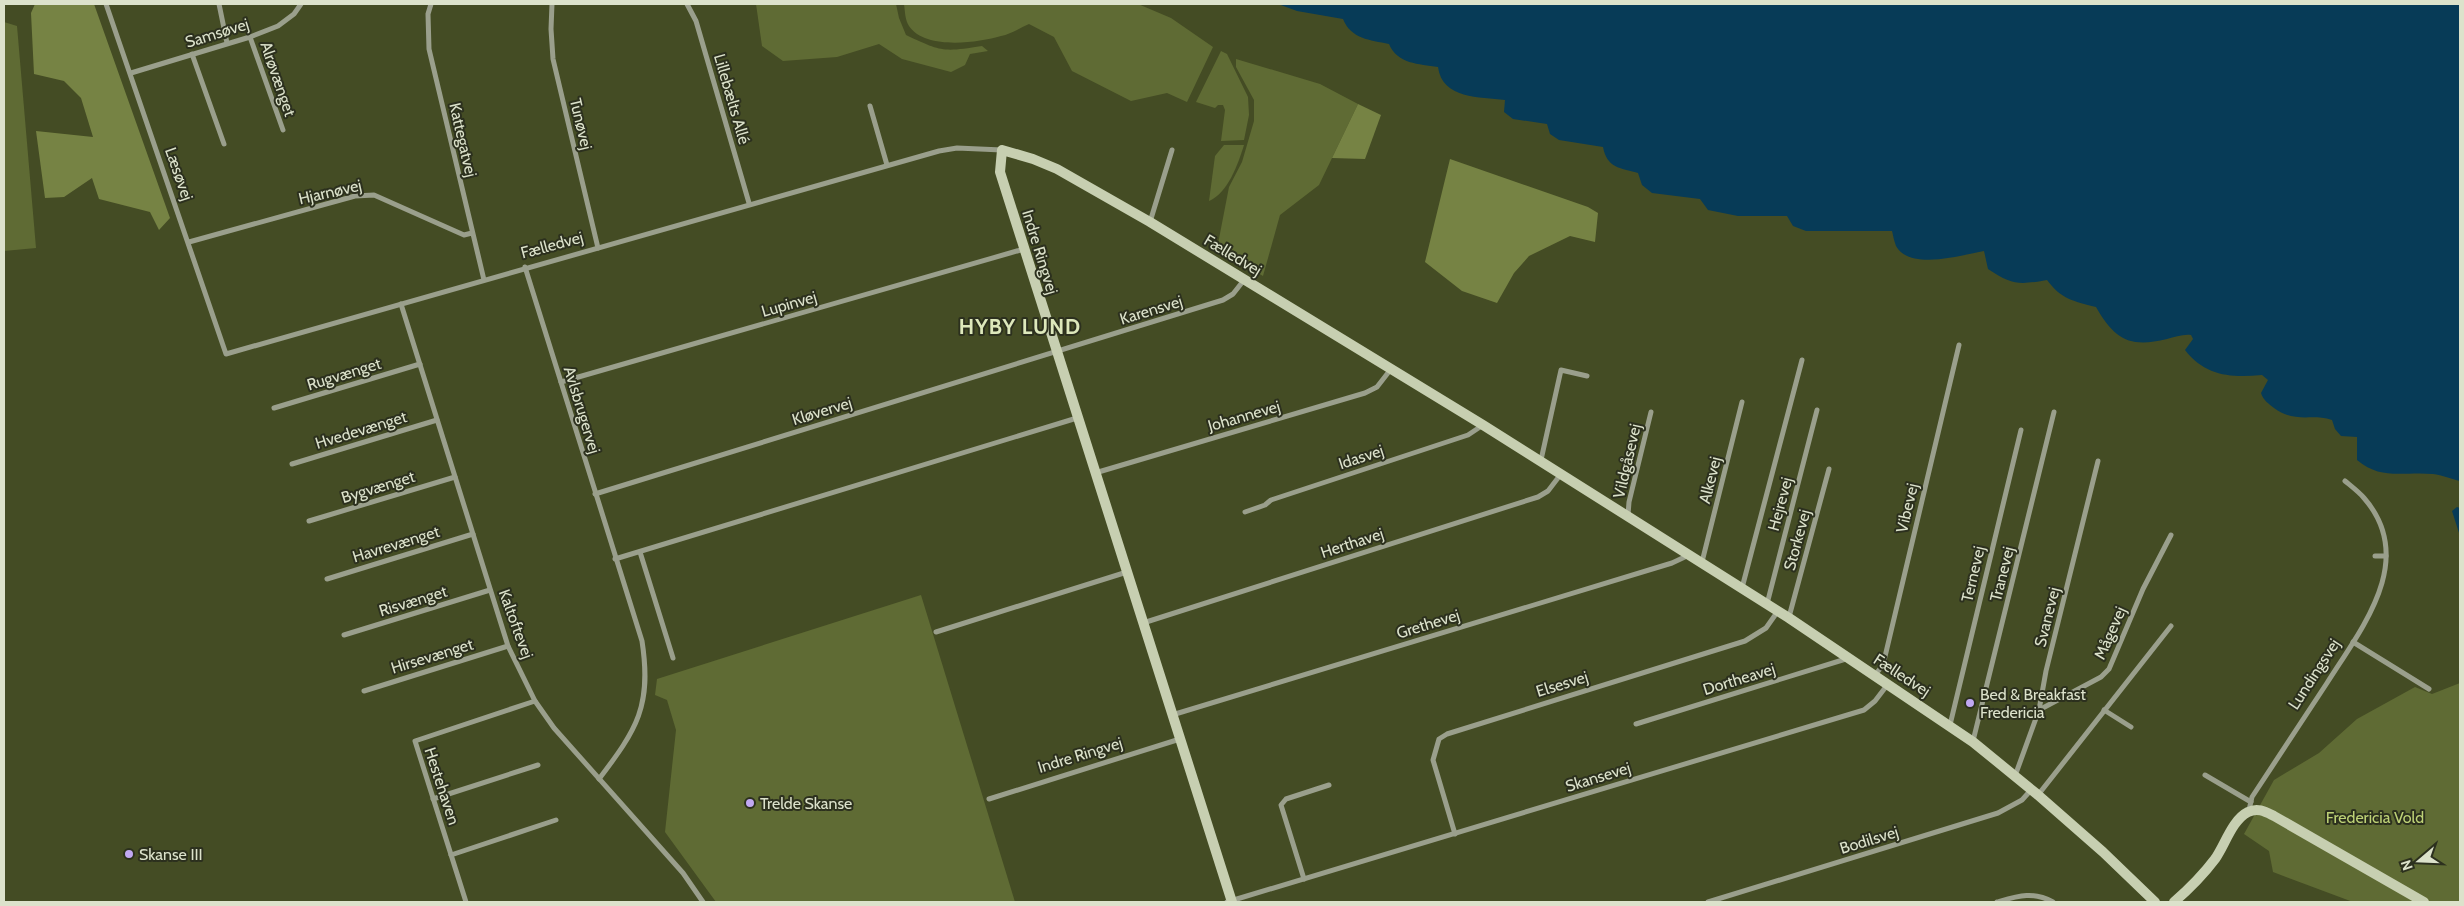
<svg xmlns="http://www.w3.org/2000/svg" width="2464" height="906" viewBox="0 0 2464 906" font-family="Cabin,sans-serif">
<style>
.green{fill:#5f6b34}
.forest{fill:#768344}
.water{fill:#073b57}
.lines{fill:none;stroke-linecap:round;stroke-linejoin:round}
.street{stroke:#9a9f8c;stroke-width:5}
.secondary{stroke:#c7cfb1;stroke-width:10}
.poi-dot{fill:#c1a8f3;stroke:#2c301e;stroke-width:2}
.labels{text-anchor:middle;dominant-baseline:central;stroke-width:4;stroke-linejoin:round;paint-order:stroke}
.street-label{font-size:16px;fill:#dce2cb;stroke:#2c301e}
.poi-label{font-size:16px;fill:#dce2cb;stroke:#2c301e;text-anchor:start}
.park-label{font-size:16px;fill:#bed277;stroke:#2c301e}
.district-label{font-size:21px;font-weight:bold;letter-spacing:1px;fill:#dde8bb;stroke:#2c301e}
</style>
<rect width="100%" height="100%" fill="#444c24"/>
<!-- green -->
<g class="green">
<path d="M756 4H896L899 18 906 35C942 52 943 52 982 46L988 51 970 54 965 65 951 72 902 59 879 44 837 57 783 61 762 46Z"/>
<path d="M904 4H1138L1171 18 1213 47 1187 102 1167 93 1131 101 1072 71 1054 37 1029 24C1020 28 1011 34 1001 36 977 43 925 50 909 26 905 20 905 11 904 4Z"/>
<polygon points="4,22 17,26 36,248 4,251"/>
<polygon points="1221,51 1227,54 1248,97 1249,115 1244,140 1221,141 1225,110 1223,105 1218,105 1215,108 1196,102"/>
<polygon points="1236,59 1320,84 1358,104 1319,185 1280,215 1263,276 1217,249 1229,187 1242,162 1254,121 1254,100 1236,67"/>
<path d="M1224 145H1244C1238 164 1228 193 1209 201L1215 156Z"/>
<polygon points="921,595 1015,902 716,902 665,832 676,730 667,700 655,695 657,679"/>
<polygon points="2460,683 2460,902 2353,902 2273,872 2269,851 2244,834 2274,780 2319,753 2357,719 2415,687 2432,694"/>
</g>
<!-- forest -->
<g class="forest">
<polygon points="35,4 94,4 170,218 159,230 150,212 99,199 92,178 64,197 45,198 36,131 93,137 81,98 64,81 34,74 31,13"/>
<polygon points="1358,104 1381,115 1365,159 1332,158"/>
<polygon points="1450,159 1588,207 1598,213 1595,242 1570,236 1529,256 1514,273 1497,303 1462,291 1425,262"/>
</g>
<!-- water -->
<g class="water">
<path d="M1278 4H2460V481C2452 479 2442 475 2433 474 2404 471 2382 481 2357 460V437L2341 436 2335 429 2332 420C2311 413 2296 424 2274 408 2269 404 2263 400 2261 393L2268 380 2262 375C2231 378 2205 376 2185 350L2193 339 2191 335C2183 334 2175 337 2167 339 2130 348 2115 340 2096 307 2073 301 2061 299 2047 280 2019 285 2012 285 1988 269L1984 251C1962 255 1910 271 1896 246 1894 241 1893 235 1892 231H1806L1793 226 1787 216H1738L1708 210 1700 199 1652 193 1642 185 1638 173C1620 168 1607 168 1603 147L1559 140 1550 134 1547 124 1513 119 1504 112 1505 100C1480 97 1442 99 1438 67 1419 64 1397 64 1389 44 1370 40 1351 39 1343 19L1297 11Z"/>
<polygon points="2457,507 2460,508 2460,536 2452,511"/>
</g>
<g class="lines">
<!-- street -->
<g class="street">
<polyline points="106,4 226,354 939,151 957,148 1002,150"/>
<polyline points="219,4 227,43"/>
<polyline points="431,4 428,14 429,49 484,280"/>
<polyline points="552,4 551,29 553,59 598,248"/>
<polyline points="687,4 696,21 749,203"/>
<polyline points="250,37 283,130"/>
<polyline points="192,54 224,144"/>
<polyline points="131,73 250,37 278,26 294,14 301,4"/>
<polyline points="870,106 887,165"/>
<polyline points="1150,222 1172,150"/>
<polyline points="189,242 355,196 374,195 464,235 472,233"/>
<path d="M525 267 642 641C652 706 637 729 599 779"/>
<polyline points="401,304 508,646 535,701 554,728 683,873 703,902"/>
<polyline points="561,382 1024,249"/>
<polyline points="274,408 420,364"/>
<polyline points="1541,460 1561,370 1587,376"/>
<polyline points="292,464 437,420"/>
<polyline points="1095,473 1365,393 1377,387 1391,369"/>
<polyline points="595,494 1223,300 1233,294 1244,280"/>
<polyline points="1245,512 1265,505 1271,500 1468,435 1483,425"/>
<polyline points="1628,515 1629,502 1651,412"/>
<polyline points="309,521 455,477"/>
<polyline points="640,552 673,658"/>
<polyline points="2375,556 2386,556"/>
<polyline points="615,559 1077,418"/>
<polyline points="1702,562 1742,402"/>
<polyline points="327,579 473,534"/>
<polyline points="1742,588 1802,360"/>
<polyline points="1767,604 1817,410"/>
<polyline points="1789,617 1829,469"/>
<polyline points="1143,623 1538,497 1548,491 1561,474"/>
<polyline points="936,632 1127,572"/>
<polyline points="344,635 490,590"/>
<polyline points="2353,642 2429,689"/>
<polyline points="1875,675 1883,665 1959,345"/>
<polyline points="364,691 508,646"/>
<polyline points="2039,710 2101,677 2109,669 2143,589 2171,535"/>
<polyline points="2104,710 2131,727"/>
<polyline points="1172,715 1672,563 1689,555"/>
<polyline points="1636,724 1849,658"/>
<polyline points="1950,725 2021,430"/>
<polyline points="1973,741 2054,412"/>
<polyline points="2205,775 2251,802"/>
<polyline points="2015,776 2039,710 2046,671 2098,461"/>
<polyline points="2038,795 2171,626"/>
<polyline points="433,799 538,765"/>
<polyline points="989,799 1180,739"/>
<path d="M2249 810 2252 797C2277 759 2302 721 2327 683 2361 629 2418 560 2364 498 2359 492 2351 486 2345 481"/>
<polyline points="1455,834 1433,760 1439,739 1447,734 1745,641 1766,628 1778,611"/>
<polyline points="451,855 556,820"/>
<polyline points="1304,879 1281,805 1286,799 1329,785"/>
<polyline points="466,902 415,741 535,701"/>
<polyline points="1227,902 1864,710 1875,701 1888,684"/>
<polyline points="1708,902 1998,813 2022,800 2031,790"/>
<path d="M1997 902C2018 896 2033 891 2053 902"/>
</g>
<!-- secondary -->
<g class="secondary">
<polyline points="1232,902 1000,172 1002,150 1033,159 1057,169 1150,222 1483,425 1789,618 1973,742 2038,795 2103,852 2155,902"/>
<path d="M2174 902C2189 889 2203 875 2215 859 2225 845 2232 820 2248 812 2258 807 2266 812 2274 816L2424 902"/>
</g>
</g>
<!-- markers -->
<g class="poi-dot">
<circle cx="1970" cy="703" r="5"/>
<circle cx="750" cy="803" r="5"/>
<circle cx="129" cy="854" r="5"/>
</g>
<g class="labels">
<!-- street labels -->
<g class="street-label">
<text transform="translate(217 33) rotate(-17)">Samsøvej</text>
<text transform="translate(278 79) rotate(71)">Alrøvænget</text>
<text transform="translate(732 99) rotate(74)">Lillebælts Allé</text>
<text transform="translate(581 124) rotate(77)">Tunøvej</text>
<text transform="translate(463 140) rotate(77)">Kattegatvej</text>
<text transform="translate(179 174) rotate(71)">Læsøvej</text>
<text transform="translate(330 192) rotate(-13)">Hjarnøvej</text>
<text transform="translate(552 245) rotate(-15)">Fælledvej</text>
<text transform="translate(1040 252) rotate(73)">Indre Ringvej</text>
<text transform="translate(1233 255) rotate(31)">Fælledvej</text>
<text transform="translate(789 304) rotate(-16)">Lupinvej</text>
<text transform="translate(1151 310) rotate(-17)">Karensvej</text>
<text transform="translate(344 374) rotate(-17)">Rugvænget</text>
<text transform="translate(582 410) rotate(73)">Avlsbrugervej</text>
<text transform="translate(822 411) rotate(-17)">Kløvervej</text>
<text transform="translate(1244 416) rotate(-16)">Johannevej</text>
<text transform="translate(361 430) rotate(-17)">Hvedevænget</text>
<text transform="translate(1361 457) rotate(-18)">Idasvej</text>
<text transform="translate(1627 461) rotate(-77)">Vildgåsevej</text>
<text transform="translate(1710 480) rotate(-76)">Alkevej</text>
<text transform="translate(378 487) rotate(-17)">Bygvænget</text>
<text transform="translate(1780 504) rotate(-75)">Hejrevej</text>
<text transform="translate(1907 508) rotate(-77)">Vibevej</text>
<text transform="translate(1797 540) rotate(-75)">Storkevej</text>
<text transform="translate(1352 543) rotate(-18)">Herthavej</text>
<text transform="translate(396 544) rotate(-17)">Havrevænget</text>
<text transform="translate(1973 574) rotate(-77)">Ternevej</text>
<text transform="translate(2002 574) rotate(-76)">Tranevej</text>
<text transform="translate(413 601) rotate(-17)">Risvænget</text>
<text transform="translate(2047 617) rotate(-76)">Svanevej</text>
<text transform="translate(516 624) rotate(70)">Kaltoftevej</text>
<text transform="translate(1428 624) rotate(-17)">Grethevej</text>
<text transform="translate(2110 633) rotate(-66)">Mågevej</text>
<text transform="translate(432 656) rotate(-17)">Hirsevænget</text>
<text transform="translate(2314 674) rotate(-57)">Lundingsvej</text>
<text transform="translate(1902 675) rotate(33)">Fælledvej</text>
<text transform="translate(1739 679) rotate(-17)">Dortheavej</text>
<text transform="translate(1562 684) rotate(-17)">Elsesvej</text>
<text transform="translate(1080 755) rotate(-17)">Indre Ringvej</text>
<text transform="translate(1598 777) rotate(-17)">Skansevej</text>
<text transform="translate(442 786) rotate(72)">Hestehaven</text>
<text transform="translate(1869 840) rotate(-17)">Bodilsvej</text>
</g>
<!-- poi labels -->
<g class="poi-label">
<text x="1980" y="694">Bed &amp; Breakfast<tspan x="1980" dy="18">Fredericia</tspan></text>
<text x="760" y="803">Trelde Skanse</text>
<text x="139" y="854">Skanse III</text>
</g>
<!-- park labels -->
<g class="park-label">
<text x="2375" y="817">Fredericia Vold</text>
</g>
<!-- district labels -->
<g class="district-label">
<text x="1020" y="326">HYBY LUND</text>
</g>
</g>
<!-- border -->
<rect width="2464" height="906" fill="none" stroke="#dce2cb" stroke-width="10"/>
<!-- north arrow -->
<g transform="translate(2419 861) rotate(251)" stroke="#2c301e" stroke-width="4" paint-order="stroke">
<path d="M0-4L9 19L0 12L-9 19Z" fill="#dce2cb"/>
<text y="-8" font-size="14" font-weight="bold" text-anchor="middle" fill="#dce2cb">N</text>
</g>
</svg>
